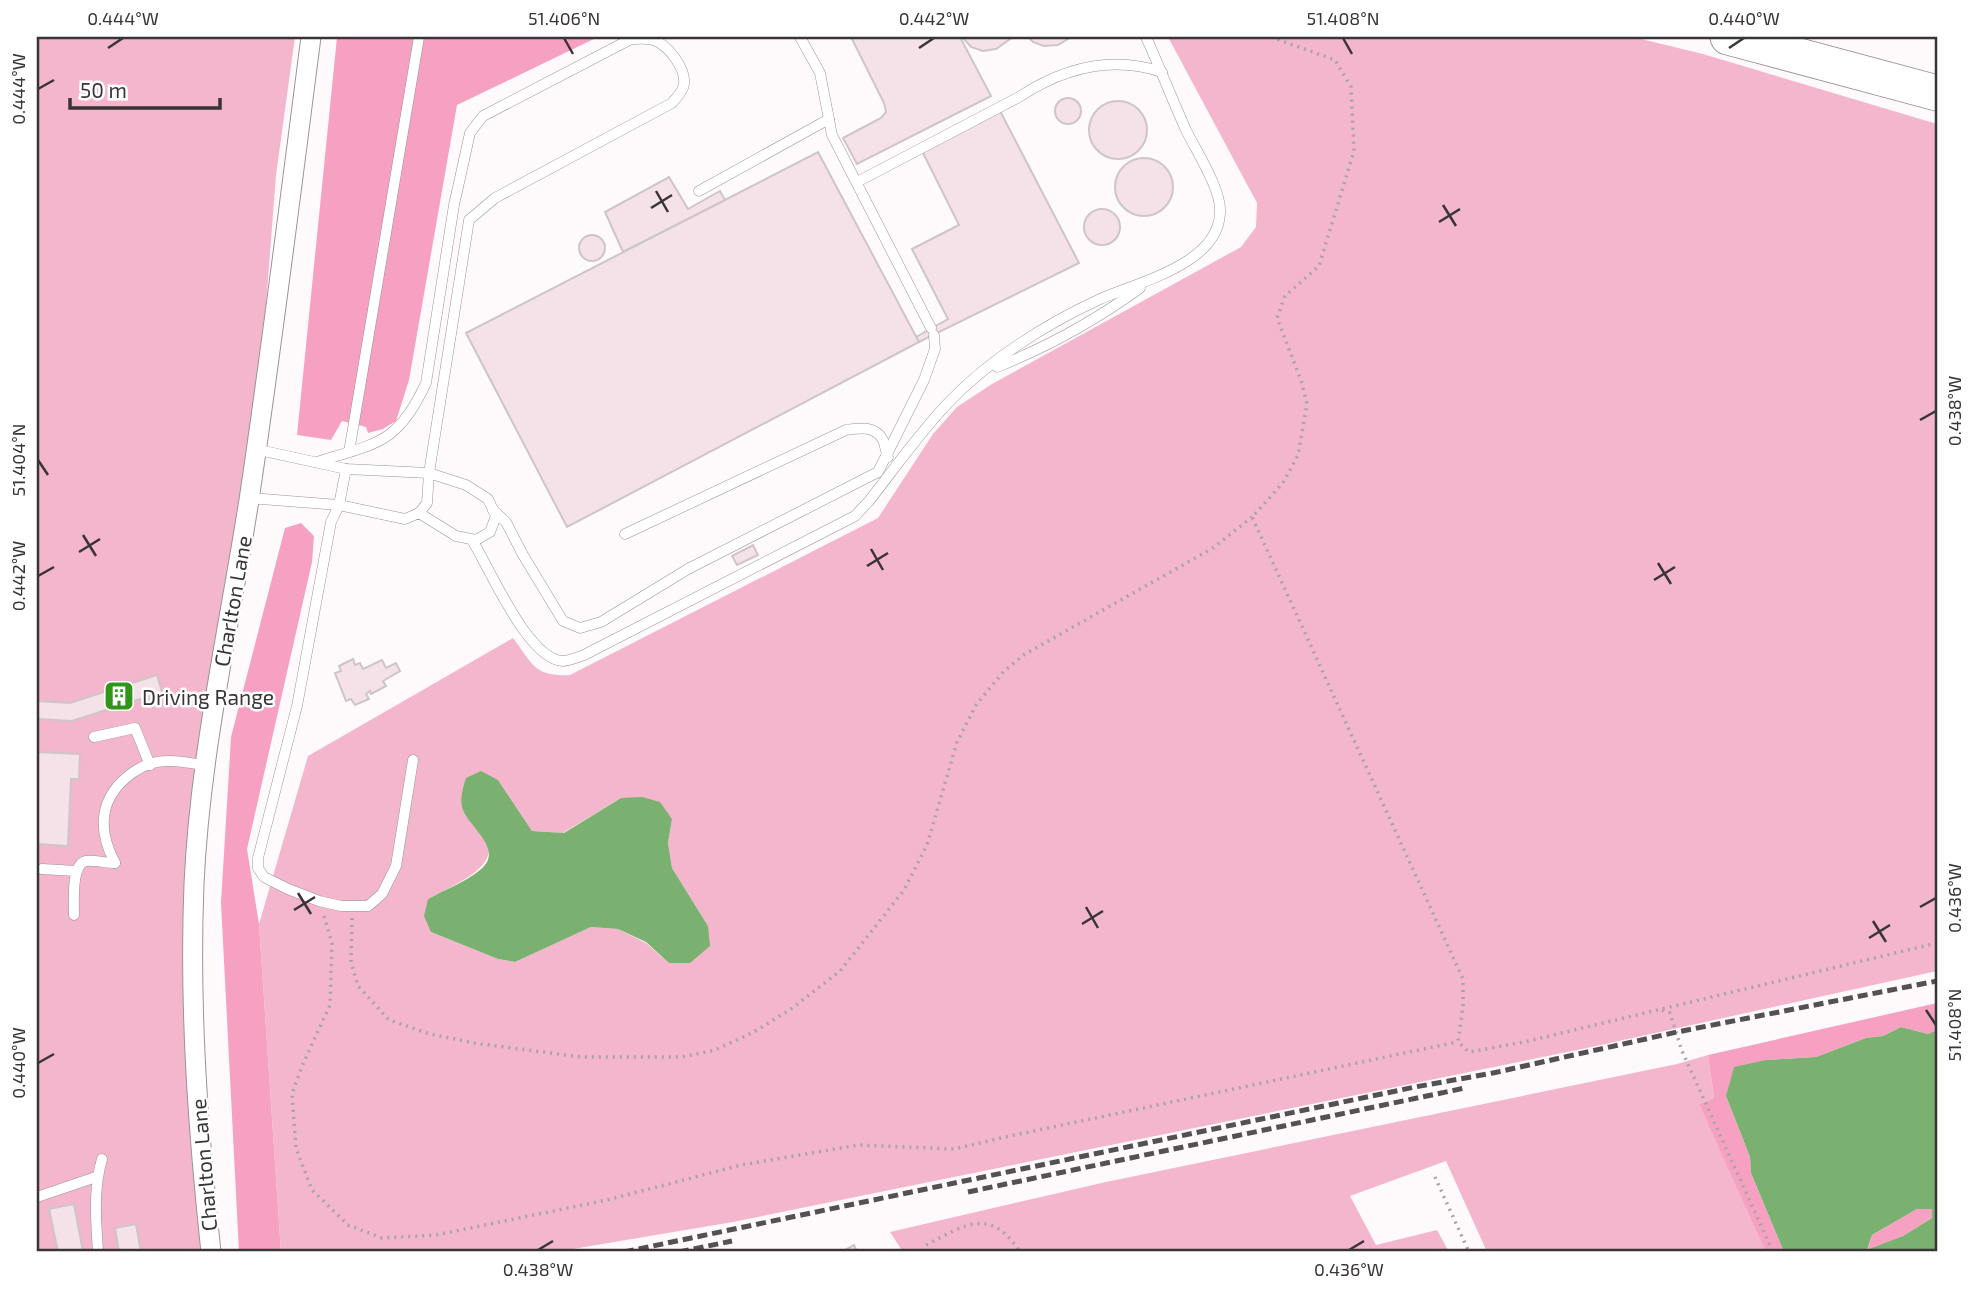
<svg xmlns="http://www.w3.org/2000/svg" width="1974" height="1289" viewBox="0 0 1974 1289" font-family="'Exo 2',sans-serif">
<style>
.green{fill:#f4b6cd;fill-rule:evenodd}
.forest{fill:#f7a1c2}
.water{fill:#7ab170;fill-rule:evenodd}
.building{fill:#f4e2e8;stroke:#cec5c8;stroke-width:2}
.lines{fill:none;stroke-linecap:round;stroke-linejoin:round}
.service-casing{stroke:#9c9396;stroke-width:11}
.minor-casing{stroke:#9c9396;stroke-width:21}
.motorway-casing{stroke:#9c9396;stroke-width:37}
.path{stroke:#a8a4a5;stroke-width:3.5;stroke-dasharray:2 5;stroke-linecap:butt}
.service{stroke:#fff;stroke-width:10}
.minor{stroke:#fff;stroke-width:19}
.motorway{stroke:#fff;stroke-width:35}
.rail{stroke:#555152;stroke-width:5;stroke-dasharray:10 5;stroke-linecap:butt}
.ticks{fill:none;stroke:#393536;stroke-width:2.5}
.labels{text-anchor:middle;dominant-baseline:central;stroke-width:5;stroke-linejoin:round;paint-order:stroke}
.street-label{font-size:21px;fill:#393536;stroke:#fff}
.poi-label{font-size:21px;fill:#393536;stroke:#fff;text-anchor:start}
.neatline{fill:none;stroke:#393536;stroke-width:2.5}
.ticks-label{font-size:18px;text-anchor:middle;fill:#393536}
</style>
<rect width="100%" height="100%" fill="#fefafb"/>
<!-- green -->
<g class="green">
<polygon points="37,37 295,37 276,175 255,449 194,885 211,1252 37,1252"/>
<path d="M1168 37H1633L1703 54 1937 124V971L1587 1048 733 1222 555 1252H281L259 924 308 756 513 638C533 664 534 677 570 675L878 518 933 434 957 407 992 384 1241 247 1256 227 1257 203ZM498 780 532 831 563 833 621 798 672 819 668 843 672 868 708 926 669 963 646 943 618 929 591 927 515 962 498 959 431 932 428 899C444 890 495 870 488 847 485 837 469 819 463 810Z"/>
<polygon points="1708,1055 1714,1098 1699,1104 1768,1252 1487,1252 1446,1161 1350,1196 1376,1245 1437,1230 1449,1252 903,1252 890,1232 1106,1182 1677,1064"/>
</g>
<!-- forest -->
<g class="forest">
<polygon points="337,37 598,37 457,105 409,380 396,421 383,429 368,433 366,427 342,421 331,440 297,435"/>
<polygon points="301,523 314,536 312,562 247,849 259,924 281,1252 239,1252 221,903 231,737 285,528"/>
<polygon points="1937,1003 1937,1030 1928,1034 1901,1027 1883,1036 1866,1038 1816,1057 1766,1060 1726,1096 1750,1157 1751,1173 1784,1252 1766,1252 1699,1104 1714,1098 1708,1055"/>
<polygon points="1917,1209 1932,1209 1932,1218 1903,1236 1867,1251 1872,1235"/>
</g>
<!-- water -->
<g class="water">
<path d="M481 771 498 780 532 831 564 833 621 798 642 797 660 802 672 819 668 843 672 868 708 926 710 946 690 963H669L646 942 618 929 591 927 515 962 498 959 431 932 424 916 428 899C444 890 466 882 480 870 505 850 470 828 463 810 459 799 463 788 466 778Z"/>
<path d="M1901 1027 1928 1034 1937 1030V1252H1784L1751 1173 1750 1157 1726 1096 1734 1067 1766 1060 1816 1057 1866 1038 1883 1036ZM1917 1209H1932V1218L1903 1236 1867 1250 1872 1235Z"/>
</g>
<!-- building -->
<g class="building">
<polygon points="851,37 960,37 991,96 857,164 843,138 881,118 886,112 884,103"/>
<polygon points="962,37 1013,37 996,49 983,51 971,47"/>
<polygon points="1028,37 1071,37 1058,45 1044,46 1033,42"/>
<circle cx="1068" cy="111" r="13"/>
<circle cx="1118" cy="130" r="29"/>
<polygon points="999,109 1079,263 919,342 916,337 948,319 912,249 959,225 922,151"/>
<polygon points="818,152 919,342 567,527 466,333"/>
<circle cx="1144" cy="187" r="29"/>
<polygon points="669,177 688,209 720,191 725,200 623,252 605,212"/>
<circle cx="1102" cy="227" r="18"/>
<circle cx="592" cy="248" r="13"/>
<polygon points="753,545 758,555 737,565 732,556"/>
<polygon points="353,659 355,665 360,663 363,669 382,660 386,668 396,663 400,671 383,681 386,686 371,694 370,691 366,694 369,699 355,705 351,699 346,701 335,673 341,671 339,666"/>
<polygon points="157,675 162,692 72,721 37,719 37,701 70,703"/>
<polygon points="37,752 80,754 79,779 71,779 68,846 37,844"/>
<polygon points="74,1204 83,1252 58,1252 49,1209"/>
<polygon points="136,1224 141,1252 119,1252 115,1228"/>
<polygon points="854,1245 857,1252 843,1252 843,1251"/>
</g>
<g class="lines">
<!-- service casing -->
<g class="service-casing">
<g id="service">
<polyline points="800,37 820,73 832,135 931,328"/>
<path d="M857 182 1019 97C1063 68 1111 55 1162 72"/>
<polyline points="699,191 829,119"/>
<path d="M997 367C1047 347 1096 320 1140 288"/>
<polyline points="349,452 419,37"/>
<path d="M317 462C377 443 398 444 426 383L454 205 470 133 483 116 631 39C638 39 646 38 653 40 668 44 686 69 684 84 683 92 676 98 672 103L495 198 469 220 429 473 427 503 419 513"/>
<polyline points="346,469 339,505 331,522 297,706 258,858 258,868 264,877 288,889 319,901 341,906 368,906 382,894 396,866 413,760"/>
<polyline points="249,498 339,505 405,519 419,513 456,536 476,540 490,532 496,516 488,499 466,485 429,473 346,469 255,449"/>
<polyline points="493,510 506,522 523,555 563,621 580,628 601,622 688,569 878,472 924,380 935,349 934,335"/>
<path d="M625 534 846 430C859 428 875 425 883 440 885 445 886 452 888 457"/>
<path d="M472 540C490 569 528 660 563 661 569 661 578 657 584 655L855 516 869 501C895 468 920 432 949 402 989 360 1046 324 1098 300 1137 282 1218 265 1220 213 1222 190 1196 151 1186 130 1172 99 1160 68 1146 37"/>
<polyline points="94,737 135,728 150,765"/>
<path d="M115 863C97 829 99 797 132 773 142 766 155 761 167 761 179 760 193 764 205 765"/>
<polyline points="42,869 76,871"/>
<path d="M74 915C74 902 71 864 86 861 95 860 106 863 115 863"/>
<polyline points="37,1197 96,1177"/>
<path d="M98 1252C96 1220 93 1190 102 1159"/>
</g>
</g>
<!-- minor casing -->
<g class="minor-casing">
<path id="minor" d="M211 1252C198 1130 189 1007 194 884 200 754 229 628 249 500 272 346 291 191 311 37"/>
</g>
<!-- motorway casing -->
<g class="motorway-casing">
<polyline id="motorway" points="1728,37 1937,93"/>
</g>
<!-- path -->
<g class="path">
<polyline points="1271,37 1335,60 1351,87 1354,151 1319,266 1285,296 1277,318 1302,383 1307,404 1298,455 1283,483 1252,517 1463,979 1463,1007 1458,1042 1469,1052 1524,1042 1937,943"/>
<polyline points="324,916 332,943 330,1005 302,1066 292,1094 296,1148 312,1190 348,1225 382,1238 436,1235 607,1200 741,1165 858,1145 954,1149 1010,1136 1457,1042"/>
<polyline points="352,918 351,962 358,986 389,1020 430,1034 474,1043 581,1057 682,1057 715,1050 754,1032 791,1009 840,971 875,927 904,890 927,845 957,742 976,705 1004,671 1025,654 1213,548 1252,517"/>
<polyline points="1662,1010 1670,1013 1682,1051 1773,1252"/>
<polyline points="1435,1177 1469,1252"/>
<path d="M926 1245C965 1225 990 1206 1020 1252"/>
</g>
<!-- service -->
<use href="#service" class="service"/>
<!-- minor -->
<use href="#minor" class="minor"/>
<!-- motorway -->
<use href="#motorway" class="motorway"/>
<!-- rail -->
<g class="rail">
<polyline points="968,1192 1465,1088"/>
<polyline points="624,1252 1415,1087 1493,1073 1677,1032 1937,981"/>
<polyline points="679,1252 732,1241"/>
</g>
</g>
<!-- ticks -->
<path class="ticks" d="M564 38 573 54M1343 38 1352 54M108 48 123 38M919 48 934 38M1729 48 1744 38M38 89 54 80M656 191 668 212M1443 205 1456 226M651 208 672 195M1439 222 1460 209M1920 420 1936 411M38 460 48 475M83 535 96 556M871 549 883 570M79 552 100 539M1658 563 1671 584M867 566 888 553M38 576 54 567M1654 580 1675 567M298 893 311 914M1086 907 1098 928M1920 907 1936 898M294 910 315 897M1873 921 1886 942M1082 924 1103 911M1869 938 1890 925M1926 1010 1936 1025M38 1063 54 1054M538 1250 553 1241M1349 1250 1364 1241"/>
<!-- icons -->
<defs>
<g id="building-square" transform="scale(1.575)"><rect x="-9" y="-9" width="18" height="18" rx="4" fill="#31951a" stroke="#fff"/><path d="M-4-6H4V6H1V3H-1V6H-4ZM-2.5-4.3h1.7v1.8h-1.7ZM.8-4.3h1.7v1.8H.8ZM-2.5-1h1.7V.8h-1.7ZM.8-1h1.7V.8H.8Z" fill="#fff"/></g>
</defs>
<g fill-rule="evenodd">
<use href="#building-square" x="119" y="696"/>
</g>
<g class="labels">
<!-- street labels -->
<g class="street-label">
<text transform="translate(232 601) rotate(-80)">Charlton Lane</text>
<text transform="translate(203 1165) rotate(-95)">Charlton Lane</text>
</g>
<!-- poi labels -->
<g class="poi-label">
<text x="142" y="696">Driving Range</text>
</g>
</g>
<!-- border -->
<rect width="1974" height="1289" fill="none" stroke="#ffffff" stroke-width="77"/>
<!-- scale -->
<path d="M70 98v10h150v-10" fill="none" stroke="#393536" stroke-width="3.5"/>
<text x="80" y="98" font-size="21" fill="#393536" stroke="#ffffff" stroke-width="5" paint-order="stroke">50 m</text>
<rect x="38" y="38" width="1898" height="1212" class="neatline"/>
<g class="ticks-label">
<text x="123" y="25">0.444°W</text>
<text x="564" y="25">51.406°N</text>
<text x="934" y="25">0.442°W</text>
<text x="1343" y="25">51.408°N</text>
<text x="1744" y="25">0.440°W</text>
<text transform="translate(19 89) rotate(-90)" y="6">0.444°W</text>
<text transform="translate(1955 411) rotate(-90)" y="6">0.438°W</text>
<text transform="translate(19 460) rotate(-90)" y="6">51.404°N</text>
<text transform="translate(19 576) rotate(-90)" y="6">0.442°W</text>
<text transform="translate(1955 898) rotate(-90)" y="6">0.436°W</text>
<text transform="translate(1955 1025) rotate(-90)" y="6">51.408°N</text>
<text transform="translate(19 1063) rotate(-90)" y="6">0.440°W</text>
<text x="538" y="1276">0.438°W</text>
<text x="1349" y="1276">0.436°W</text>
</g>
</svg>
